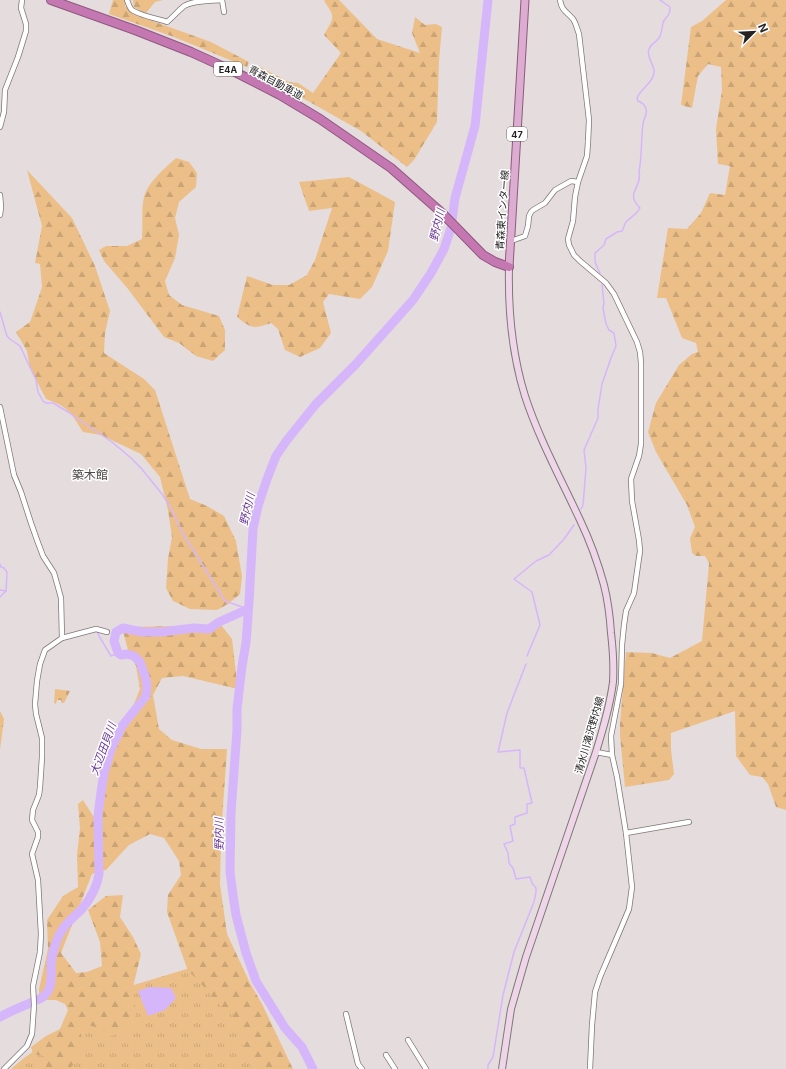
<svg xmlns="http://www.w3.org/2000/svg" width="786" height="1069" viewBox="0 0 786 1069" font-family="Inter,'Noto Sans JP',sans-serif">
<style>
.grass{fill:url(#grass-tufts)}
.forest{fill:url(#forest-firs)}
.cemetery{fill:url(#cemetery-stones)}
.water{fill:#d6b6fb}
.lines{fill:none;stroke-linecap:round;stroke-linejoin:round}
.stream{stroke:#d6b6fb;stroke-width:1.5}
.river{stroke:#d6b6fb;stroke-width:9}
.minor-casing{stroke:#7f7778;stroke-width:6}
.secondary-casing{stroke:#7f7778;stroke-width:8}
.primary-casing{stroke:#8d597f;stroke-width:9}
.motorway-casing{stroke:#8d597f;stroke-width:10}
.minor{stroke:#fff;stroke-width:4.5}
.secondary{stroke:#eed6e8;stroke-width:6}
.primary{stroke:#dcadd0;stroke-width:7}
.motorway{stroke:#c577b1;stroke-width:8}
.labels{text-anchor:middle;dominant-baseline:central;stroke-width:3;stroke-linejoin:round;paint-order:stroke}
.shield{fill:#fff;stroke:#666464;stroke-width:1}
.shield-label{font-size:9px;font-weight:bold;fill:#252222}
.street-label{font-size:10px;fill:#252222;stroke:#fff}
.water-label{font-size:11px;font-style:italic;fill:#6a3598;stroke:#fff}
.quarter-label{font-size:12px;fill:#504849;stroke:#fff}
</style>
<defs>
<pattern id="grass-tufts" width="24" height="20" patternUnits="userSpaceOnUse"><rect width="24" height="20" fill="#ecbf88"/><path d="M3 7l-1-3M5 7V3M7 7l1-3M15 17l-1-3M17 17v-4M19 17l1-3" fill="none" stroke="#caa475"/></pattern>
<pattern id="forest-firs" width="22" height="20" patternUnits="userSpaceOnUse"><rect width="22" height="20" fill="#ecbf88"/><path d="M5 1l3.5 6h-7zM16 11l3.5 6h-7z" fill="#caa475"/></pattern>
<pattern id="cemetery-stones" width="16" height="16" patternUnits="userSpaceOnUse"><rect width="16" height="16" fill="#ecbf88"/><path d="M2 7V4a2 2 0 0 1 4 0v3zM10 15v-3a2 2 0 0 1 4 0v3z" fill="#caa475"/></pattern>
</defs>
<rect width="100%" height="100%" fill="#e5dcdd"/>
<!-- grass -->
<polygon class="grass" points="203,964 230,997 264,1069 11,1069 24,1058 124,988"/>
<!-- forest -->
<g class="forest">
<polygon points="113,0 125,0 125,6 133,14 211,42 249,62 247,67 174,37 109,14"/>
<polygon points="133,0 163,0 155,2 146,13 142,12 134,7"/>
<path d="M325 0H339L377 39 420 53 412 33 415 17 425 25 436 24 442 27 439 61 437 122 414 160 407 167 361 131 253 70 255 67H260L289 82 298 83 313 93 341 53 324 35C334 17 336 18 324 1Z"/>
<polygon points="726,0 786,0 786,810 776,807 768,784 762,777 750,775 736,756 735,711 671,733 671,750 674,774 669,780 625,787 620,736 620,723 626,652 652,653 670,658 702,641 709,563 705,556 696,556 692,553 690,538 695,527 687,505 656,452 648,432 656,403 679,365 692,354 698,352 696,343 682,338 666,298 657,298 668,228 687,229 701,213 710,193 725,195 730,166 718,164 716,129 722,90 721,67 708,64 698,76 692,108 681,105 691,27 702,21"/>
<path d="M176 158 189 162 197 173 196 187 179 202 175 218 179 235 175 258 165 281 169 295 182 305 219 316 225 330V350L213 361 196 356 179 343 164 337 128 289 104 261 99 250 106 246H127L142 239C143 226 141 209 144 197 148 182 165 168 176 158Z"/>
<path d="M27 170 72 218 95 266 110 311 105 333 104 353 144 379 155 390 190 499 207 506 224 516 236 541 242 576 240 594 228 604 217 610 190 609 173 601 166 588 168 559 172 537 168 510 160 477 141 454 101 435 83 432C71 413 69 407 46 399L30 368 27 351 16 332 30 322 36 305 42 287 40 264 35 263 42 226Z"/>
<path d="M349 177 395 202 388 251 372 287 360 299 329 294 323 302 331 333 320 348 300 357 285 350 278 329 271 323C253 329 252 329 237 317L247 276 273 285H289L307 275 315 260 332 208 309 211 299 182Z"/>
<path d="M221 625 232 639 238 689 183 676 162 678 153 695 159 729 172 740 201 749H227L221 835 220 884 227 934 250 983 262 1004 293 1069H250L231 1010 221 1006 196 978 188 971 167 912 168 895 181 875 179 861 164 838 150 834 129 845 106 870 92 874 61 953 76 973 87 972 102 966 100 942 88 910 106 896 123 895 120 917 133 937 141 954 132 991 136 1013 132 1027 115 1035 110 1036C101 1030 94 1024 83 1026L80 1031 83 1044 75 1053 77 1061 69 1069H40L46 1065 44 1056 33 1054 31 1047 46 1036 60 1029 68 1010 65 1004 56 1000H40L39 989 48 949 47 920 63 896 78 887 77 855 80 828 78 804 83 800 102 830 101 802 107 761 129 716 140 689 136 666 128 650 123 631 132 627Z"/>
<polygon points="0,711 4,719 0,750"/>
</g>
<!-- cemetery -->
<polygon class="cemetery" points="55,689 70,691 64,703 62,703 61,700 57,700 56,704 54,703"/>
<!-- water -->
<polygon class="water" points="150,987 171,988 176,998 165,1010 148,1016 138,991"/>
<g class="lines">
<!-- stream -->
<g class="stream">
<path d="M600 273 595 262V253L604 245 606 239 617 232 622 231C624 228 624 225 626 222 631 217 637 214 640 208 624 192 643 188 639 172 642 156 641 140 643 124 643 119 648 115 646 109 645 104 642 103 638 101L637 98C641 88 655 82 654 70 653 63 646 56 649 49 651 44 656 42 659 38 662 33 662 28 663 23 665 15 670 19 670 7L660 0"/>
<polyline points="0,312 7,336 10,339 20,346 36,380 38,392 43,401 46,403 53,403 68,412 112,442 131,458 141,468 162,494 171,508 182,532 225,601 248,609"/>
<polyline points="581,509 583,505 586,468 584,450 598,418 598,409 602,384 611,358 616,346 614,333 609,330 606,324 603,308 604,303 602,285"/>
<polyline points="0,564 1,567 4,568 7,572 6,591 0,597"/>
<polyline points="0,590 6,591"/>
<polyline points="97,631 99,636 111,656 118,653"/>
<polyline points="527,656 540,625 532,592 514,579 536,561 549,555 564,539 574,525"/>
<polyline points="488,1069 488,1065 493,1057 503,995 514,952 534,902 536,892 536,888 532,883 530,877 516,879 513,868 509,863 508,853 504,844 513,841 510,826 515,824 515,817 527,813 527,804 532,803 524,768 520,768 520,750 498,752 507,713 526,664"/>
</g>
<!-- river -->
<g class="river">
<path d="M0 1017C9 1012 18 1008 28 1004 33 1001 40 1000 44 996 53 988 51 974 51 964 52 956 54 947 57 940 61 927 73 918 82 909 91 898 97 888 99 874L98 816 101 792 104 773 111 749 122 726 146 696 147 685 145 676 140 662 134 656 127 654 121 655 118 653 114 641 116 632 123 628 142 632H161L194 628 209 629 219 622 248 609"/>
<polyline points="313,1069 302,1047 285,1028 256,981 246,953 236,915 233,895 230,872 231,813 237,730 237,709 242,666 246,643 249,602 253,529 258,506 267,479 276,456 287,440 316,404 356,364 413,300 431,273 444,249 451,228 455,198 475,126 488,0"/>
</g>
<!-- minor casing -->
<g class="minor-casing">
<g id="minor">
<path d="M127 0C128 3 129 6 131 9 137 15 159 19 167 22 173 17 178 11 184 6 194 0 210 1 222 0L224 12"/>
<path d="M560 0C562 11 566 11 573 19 576 23 577 29 579 34L589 120 588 142 587 156 578 182 575 197 573 221 568 239 569 245 574 255 580 261 606 283 614 294 637 342 640 352 641 363V444L639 456 631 479 632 501 639 540 640 551 634 593 626 611 624 625 622 645 621 684 611 736 612 755 617 777 626 833 632 887 629 909 621 928 600 977 595 992 592 1025 590 1069"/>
<polyline points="0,127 4,112 5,90 18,57 26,31 26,24 21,8 22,0"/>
<polyline points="0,195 1,207 0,215"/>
<polyline points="511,241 525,236 528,226 529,216 531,212 533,210 545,203 555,190 571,181 578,182"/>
<polyline points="0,407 14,475 21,492 31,523 37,540 43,556 54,573 58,587 61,598 62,638 45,650 40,664 37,681 35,704 36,714 42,738 42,757 40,787 39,795 33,810 32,820 38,832 38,837 32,854 38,880 41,934 40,952 33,986 34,1005 32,1034 27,1046 4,1069"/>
<polyline points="62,638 96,629 107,632"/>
<polyline points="596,752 612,755"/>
<polyline points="626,833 689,822"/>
<polyline points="346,1014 358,1064 362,1069"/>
<polyline points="408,1040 426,1069"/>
<polyline points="386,1055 395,1069"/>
</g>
</g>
<!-- secondary casing -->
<g class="secondary-casing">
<path id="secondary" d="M502 1069 511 1009 526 957 596 752C603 729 610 706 613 682 614 665 613 650 611 633 610 617 608 601 604 585 598 563 590 541 580 520 561 479 539 439 525 396 512 354 508 311 509 267"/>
</g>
<!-- primary casing -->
<g class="primary-casing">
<polyline id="primary" points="509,267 525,0"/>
</g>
<!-- motorway casing -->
<g class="motorway-casing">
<polyline id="motorway" points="51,0 135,30 191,52 235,72 280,95 320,119 391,168 442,213 483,255 495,262 509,267"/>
</g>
<!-- minor -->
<use href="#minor" class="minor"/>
<!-- secondary -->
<use href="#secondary" class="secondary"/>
<!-- primary -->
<use href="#primary" class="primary"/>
<!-- motorway -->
<use href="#motorway" class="motorway"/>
</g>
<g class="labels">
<!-- shield labels -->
<g class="shield">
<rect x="214" y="62" width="28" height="14" rx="3"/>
<rect x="507" y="127" width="20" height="14" rx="3"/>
</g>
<g class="shield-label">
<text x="228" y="69">E4A</text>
<text x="517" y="134">47</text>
</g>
<!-- street labels -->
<g class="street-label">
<text transform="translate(276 82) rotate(28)">青森自動車道</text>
<text transform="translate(502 210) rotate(-86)">青森東インター線</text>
<text transform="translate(589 735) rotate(-74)">清水川滝沢野内線</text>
</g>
<!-- water labels -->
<g class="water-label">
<text transform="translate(437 225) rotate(-76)">野内川</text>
<text transform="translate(247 509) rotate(-76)">野内川</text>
<text transform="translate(103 749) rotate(-70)">大辺田貝川</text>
<text transform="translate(219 834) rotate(-91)">野内川</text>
</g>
<!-- quarter labels -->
<g class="quarter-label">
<text x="90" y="474">築木館</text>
</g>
</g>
<!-- north arrow -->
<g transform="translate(754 32) rotate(66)" stroke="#ffffff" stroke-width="3" paint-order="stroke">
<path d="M0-3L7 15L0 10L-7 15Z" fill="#252222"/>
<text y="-6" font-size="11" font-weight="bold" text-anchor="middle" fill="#252222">N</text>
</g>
</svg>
